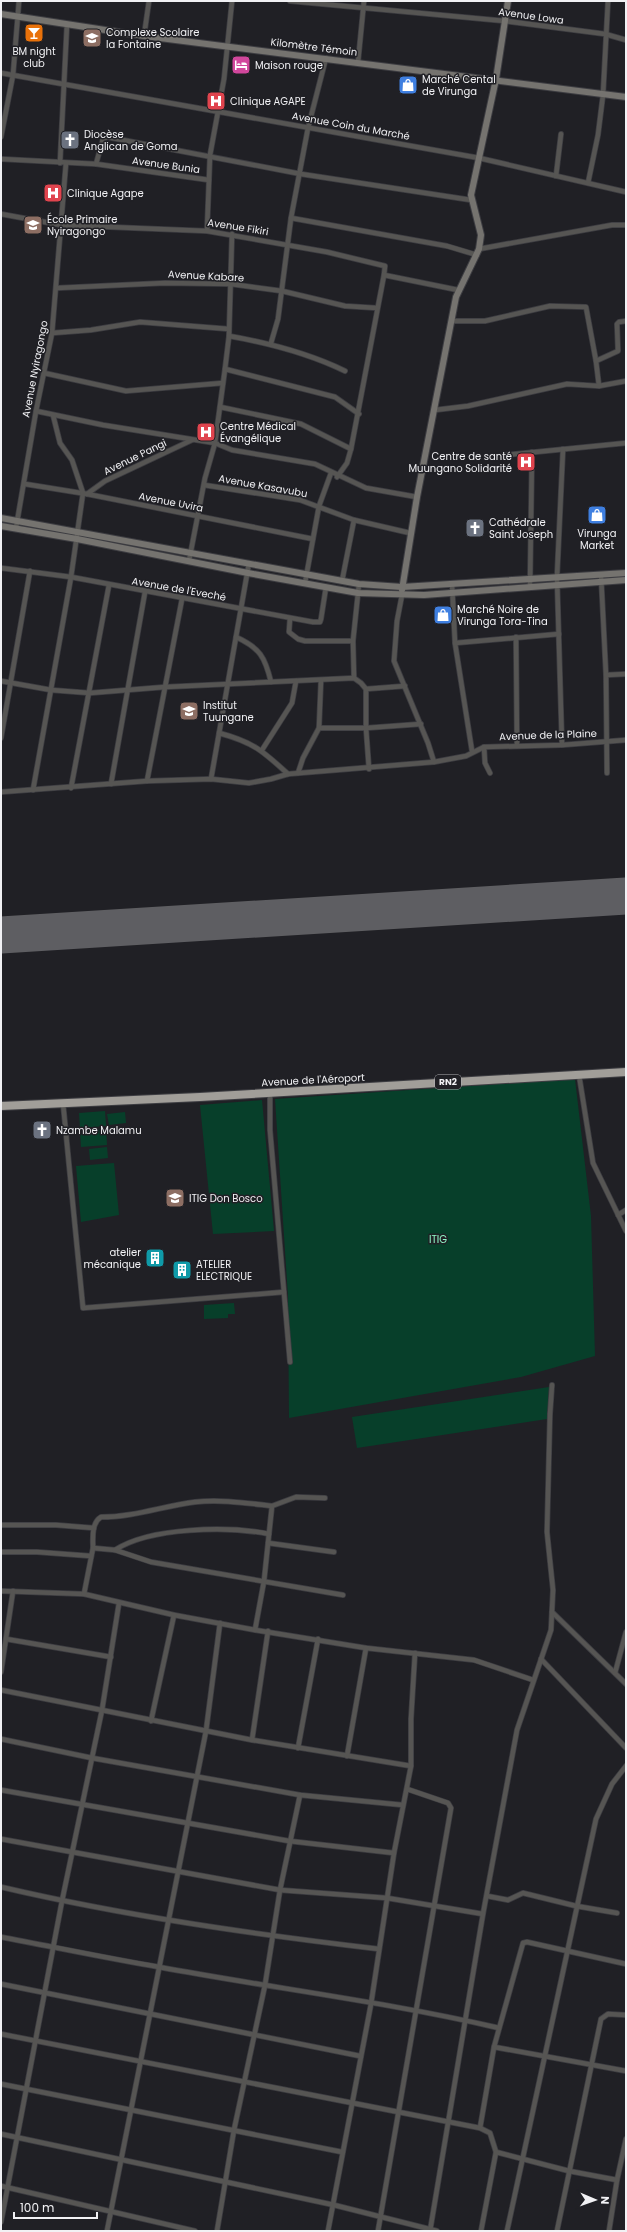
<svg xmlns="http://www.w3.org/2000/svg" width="627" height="2232" viewBox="0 0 627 2232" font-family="Poppins,sans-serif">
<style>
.green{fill:#073f2a}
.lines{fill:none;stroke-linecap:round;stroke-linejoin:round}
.runway{stroke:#5e5e62;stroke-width:37}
.street-casing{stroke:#3d3d42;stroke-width:6}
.secondary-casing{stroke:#3d3d42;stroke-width:8}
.highway-casing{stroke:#3d3d42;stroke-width:10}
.street{stroke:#565553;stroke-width:4.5}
.secondary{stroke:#75736f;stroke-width:6}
.highway{stroke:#a19e99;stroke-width:8}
.labels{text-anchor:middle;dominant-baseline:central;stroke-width:3;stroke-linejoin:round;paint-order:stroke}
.shield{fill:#202025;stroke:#b2b2b6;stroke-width:1}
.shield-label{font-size:9px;font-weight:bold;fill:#f1f1f4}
.street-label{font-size:10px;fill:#f1f1f4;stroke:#202025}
.poi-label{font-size:10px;fill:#f1f1f4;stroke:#202025;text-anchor:start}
.park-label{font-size:10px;fill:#8efac7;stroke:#202025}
</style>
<rect width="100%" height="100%" fill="#202025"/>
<!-- green -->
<g class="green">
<polygon points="575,1079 591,1216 595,1356 521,1377 289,1418 288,1296 275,1099"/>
<polygon points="262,1100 274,1231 213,1234 200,1105"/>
<polygon points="105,1111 106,1126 80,1128 79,1113"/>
<polygon points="125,1112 126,1123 109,1125 107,1114"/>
<polygon points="106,1129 107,1145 81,1147 80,1131"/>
<polygon points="107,1147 108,1158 90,1160 89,1149"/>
<polygon points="114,1163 119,1215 81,1222 76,1166"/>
<polygon points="234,1303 235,1314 228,1314 228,1318 204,1319 204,1305"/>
<polygon points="549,1387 547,1419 357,1448 352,1417"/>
</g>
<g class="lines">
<!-- runway -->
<polyline class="runway" points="1,935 626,896"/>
<!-- street casing -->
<g class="street-casing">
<g id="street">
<polyline points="290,1 505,21 605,34 626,40"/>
<polyline points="144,36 149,1"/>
<polyline points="358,62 364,1"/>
<polyline points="1,73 479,158 626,192"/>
<polyline points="1,137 13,75 19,1"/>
<polyline points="1,159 96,164 209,180"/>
<polyline points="60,163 67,24"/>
<polyline points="96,164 103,139 107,137 301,174 471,200"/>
<polyline points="556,176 561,134"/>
<polyline points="588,183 598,135 603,95 608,1"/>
<polyline points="1,214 61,225 207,231 327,252 385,266 384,275 458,290"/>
<polyline points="291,218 447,246 477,255"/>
<polyline points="207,231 210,155 224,79 232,1"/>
<polyline points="479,249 612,225 626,225"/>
<polyline points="57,288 165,283 231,284 282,291 345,306 377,308"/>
<polyline points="453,321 485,321 550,306 586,307 596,361 599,386"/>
<polyline points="52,333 91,330 140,322 229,329"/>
<path d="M229 336C269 343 308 353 345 371"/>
<polyline points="271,343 278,319 291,218 308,128 326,58"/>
<polyline points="596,361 618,351 617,324 619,322 626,321"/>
<polyline points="225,369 335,397 359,414"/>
<polyline points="44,373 126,391 223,383"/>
<polyline points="220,407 301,424 351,449"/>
<polyline points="435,410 468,406 567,384 599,386 626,381"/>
<polyline points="36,411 103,425 215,443 232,450 315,464 366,488 417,497"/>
<polyline points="505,455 626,443"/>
<polyline points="337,477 347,463 351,449 384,275"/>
<polyline points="25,484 87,494 313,539"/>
<polyline points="204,485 300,500 354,520 410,533"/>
<polyline points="87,494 105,481 192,440"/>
<polyline points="16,528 36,411 52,333 66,163"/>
<polyline points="189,561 205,478 215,443 225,369 229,336 232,234"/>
<polyline points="1,568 71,577 313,622 320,622 321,619 326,587"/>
<polyline points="601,575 606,675 607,773"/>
<polyline points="342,581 354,520"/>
<polyline points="305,583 319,506 331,473"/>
<polyline points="452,584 455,643 472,751"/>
<polyline points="530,587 532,452"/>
<polyline points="402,595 397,621 394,661 428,743 434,762"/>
<polyline points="290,618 289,632 298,639 305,641 353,641"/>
<path d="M236 637C260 648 265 657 271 682"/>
<polyline points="516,637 517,746"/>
<polyline points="455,643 559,634"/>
<polyline points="606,675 626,674"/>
<polyline points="354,678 353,641 359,584"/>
<polyline points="1,681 51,690 90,693 165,687 354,678 361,683 366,689 366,728 369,769"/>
<polyline points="366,689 405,686"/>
<polyline points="319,728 366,728 421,724"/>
<path d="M219 733C253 742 263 751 288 774"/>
<polyline points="1,738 30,571"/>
<polyline points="562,745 557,577 563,449"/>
<polyline points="484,747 485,763 490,773"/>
<polyline points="262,750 292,703 296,681"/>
<polyline points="298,773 303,758 319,728 321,680"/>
<polyline points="211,779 249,563"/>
<polyline points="147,781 182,599"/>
<polyline points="111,784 145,592"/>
<polyline points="71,788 109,585"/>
<polyline points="33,790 71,577 83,493 72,460 60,443 53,415"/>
<polyline points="1,792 147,781 211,779 249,783 271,779 288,774 434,762 466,756 484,747 562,745 626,740"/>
<polyline points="579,1075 593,1163 626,1231"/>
<polyline points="270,1092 270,1130 290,1362"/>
<polyline points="63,1103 83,1308 284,1292"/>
<polyline points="618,1215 626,1210"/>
<path d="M272 1506C246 1503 220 1499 195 1502 163 1506 134 1517 101 1517 91 1523 93 1539 93 1548L115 1550 151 1562 343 1595"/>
<polyline points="1,1525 56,1525 94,1528"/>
<polyline points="268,1543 334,1552"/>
<path d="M115 1550C150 1527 228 1526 269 1534"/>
<polyline points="1,1552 37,1552 91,1556"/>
<polyline points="1,1591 84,1594 174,1615 255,1630 366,1648 474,1660 533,1680"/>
<polyline points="84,1594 93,1548"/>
<polyline points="552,1612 626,1684"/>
<polyline points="255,1630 264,1581 272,1506 296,1497 325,1498"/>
<polyline points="6,1639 111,1657"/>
<polyline points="541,1659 626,1748"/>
<polyline points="1,1672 13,1591"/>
<polyline points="615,1673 626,1632"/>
<polyline points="1,1690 252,1740 411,1766"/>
<polyline points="151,1721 174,1615"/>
<polyline points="1,1739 92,1758 300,1795 403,1805"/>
<polyline points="252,1740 268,1631"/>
<polyline points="298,1748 318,1639"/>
<polyline points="347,1756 366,1648"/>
<polyline points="1,1790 289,1841 394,1853"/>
<polyline points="1,1839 280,1890 387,1898 483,1914"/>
<path d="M1 1887C125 1916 252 1934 379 1949"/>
<polyline points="487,1896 508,1900 523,1893 576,1906 617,1913"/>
<path d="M1 1937C54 1947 106 1958 159 1967 272 1988 387 2002 499 2028"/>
<polyline points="1,1984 360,2056"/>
<polyline points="1,2034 480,2128 490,2133 496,2152 569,2171 617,2180"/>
<polyline points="494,2047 626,2071"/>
<polyline points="1,2084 342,2152"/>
<polyline points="480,2128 494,2047 523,1943 527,1942 626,1964"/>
<polyline points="1,2134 334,2205 437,2231"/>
<polyline points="1,2186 195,2231"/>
<polyline points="1,2222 62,1901 102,1710 119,1603"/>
<polyline points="107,2231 206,1731 220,1623"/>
<polyline points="217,2231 234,2130 265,1985 280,1890 300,1795"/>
<polyline points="328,2231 371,2004 394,1853 411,1766 411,1719 415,1653"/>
<polyline points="378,2231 451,1808 448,1803 407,1789"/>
<polyline points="430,2231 483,1914 517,1730 551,1630 553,1590 547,1532 550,1414 552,1385"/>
<polyline points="481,2231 496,2152"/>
<polyline points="507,2231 596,1819 612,1784 626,1766"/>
<polyline points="557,2231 601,2019 608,2014 626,2015"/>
<polyline points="609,2231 617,2180 626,2139"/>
</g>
</g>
<!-- secondary casing -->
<g class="secondary-casing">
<g id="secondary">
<polyline points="1,14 144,36 626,97"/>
<polyline points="1,518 359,584 402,587 626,573"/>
<polyline points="1,526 77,539 248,573 358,593 424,595 626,580"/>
<polyline points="402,590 417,497 456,297 479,249 481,235 471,195 496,79 508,1"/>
</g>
</g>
<!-- highway casing -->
<g class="highway-casing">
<polyline id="highway" points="1,1106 200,1097 626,1072"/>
</g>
<!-- street -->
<use href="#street" class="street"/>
<!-- secondary -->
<use href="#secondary" class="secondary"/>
<!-- highway -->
<use href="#highway" class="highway"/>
</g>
<!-- icons -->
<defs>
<g id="bar-square" transform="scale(1)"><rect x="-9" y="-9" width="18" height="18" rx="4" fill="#e8710a" stroke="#202025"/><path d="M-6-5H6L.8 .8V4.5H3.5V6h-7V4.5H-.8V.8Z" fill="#fff"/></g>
<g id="school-square" transform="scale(1)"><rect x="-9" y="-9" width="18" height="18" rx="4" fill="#8d6e63" stroke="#202025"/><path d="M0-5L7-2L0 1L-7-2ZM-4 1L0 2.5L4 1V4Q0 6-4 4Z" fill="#fff"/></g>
<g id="hotel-square" transform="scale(1)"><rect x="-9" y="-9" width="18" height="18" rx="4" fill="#d1479c" stroke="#202025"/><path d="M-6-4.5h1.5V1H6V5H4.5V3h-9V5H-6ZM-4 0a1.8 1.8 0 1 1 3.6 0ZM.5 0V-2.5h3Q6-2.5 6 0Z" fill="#fff"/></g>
<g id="shop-square" transform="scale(1)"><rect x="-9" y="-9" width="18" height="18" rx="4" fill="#3f7fe0" stroke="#202025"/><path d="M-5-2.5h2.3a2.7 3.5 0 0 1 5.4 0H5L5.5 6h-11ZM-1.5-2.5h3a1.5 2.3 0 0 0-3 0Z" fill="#fff"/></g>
<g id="hospital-square" transform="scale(1)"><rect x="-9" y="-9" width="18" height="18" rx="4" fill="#e0444e" stroke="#202025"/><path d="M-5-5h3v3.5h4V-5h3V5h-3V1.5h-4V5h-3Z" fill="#fff"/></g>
<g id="church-square" transform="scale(1)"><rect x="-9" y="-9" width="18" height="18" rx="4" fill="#6b7280" stroke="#202025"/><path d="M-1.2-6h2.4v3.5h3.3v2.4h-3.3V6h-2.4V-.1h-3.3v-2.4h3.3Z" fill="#fff"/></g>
<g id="university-square" transform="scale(1)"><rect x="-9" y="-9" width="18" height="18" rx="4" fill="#8d6e63" stroke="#202025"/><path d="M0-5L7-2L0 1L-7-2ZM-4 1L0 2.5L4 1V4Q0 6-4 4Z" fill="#fff"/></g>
<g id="building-square" transform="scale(1)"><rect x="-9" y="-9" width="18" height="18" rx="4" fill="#0f9aa8" stroke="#202025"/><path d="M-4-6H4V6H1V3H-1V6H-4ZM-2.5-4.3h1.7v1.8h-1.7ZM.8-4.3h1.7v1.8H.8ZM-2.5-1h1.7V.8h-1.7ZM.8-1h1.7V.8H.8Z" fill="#fff"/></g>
</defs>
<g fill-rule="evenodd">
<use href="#bar-square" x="34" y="33"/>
<use href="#school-square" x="92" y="38"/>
<use href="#hotel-square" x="241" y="65"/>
<use href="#shop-square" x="408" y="85"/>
<use href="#hospital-square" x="216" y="101"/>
<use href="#church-square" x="70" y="140"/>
<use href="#hospital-square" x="53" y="193"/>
<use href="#school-square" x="33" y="225"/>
<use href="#hospital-square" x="206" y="432"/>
<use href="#hospital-square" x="526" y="462"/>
<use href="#shop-square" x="597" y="515"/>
<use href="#church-square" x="475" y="528"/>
<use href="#shop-square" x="443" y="615"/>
<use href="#school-square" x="189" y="711"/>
<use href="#church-square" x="42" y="1130"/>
<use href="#university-square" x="175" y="1198"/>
<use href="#building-square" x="155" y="1258"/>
<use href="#building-square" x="182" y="1270"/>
</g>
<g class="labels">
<!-- shield labels -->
<rect class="shield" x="435" y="1075" width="26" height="14" rx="3"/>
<g class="shield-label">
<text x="448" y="1082">RN2</text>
</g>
<!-- street labels -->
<g class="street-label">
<text transform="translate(531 16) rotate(8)">Avenue Lowa</text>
<text transform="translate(314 47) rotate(7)">Kilomètre Témoin</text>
<text transform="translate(351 126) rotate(10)">Avenue Coin du Marché</text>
<text transform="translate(166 165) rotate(8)">Avenue Bunia</text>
<text transform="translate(238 227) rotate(9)">Avenue Fikiri</text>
<text transform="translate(206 276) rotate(3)">Avenue Kabare</text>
<text transform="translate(35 369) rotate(-79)">Avenue Nyiragongo</text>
<text transform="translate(135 457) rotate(-26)">Avenue Pangi</text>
<text transform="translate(263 486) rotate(10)">Avenue Kasavubu</text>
<text transform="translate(171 502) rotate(11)">Avenue Uvira</text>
<text transform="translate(179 589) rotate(10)">Avenue de l'Eveché</text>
<text transform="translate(548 735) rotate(-2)">Avenue de la Plaine</text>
<text transform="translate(313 1080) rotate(-3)">Avenue de l'Aéroport</text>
</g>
<!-- poi labels -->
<g class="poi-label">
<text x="106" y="32">Complexe Scolaire<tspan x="106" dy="12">la Fontaine</tspan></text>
<text x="34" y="51" text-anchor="middle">BM night<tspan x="34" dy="12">club</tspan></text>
<text x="255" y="65">Maison rouge</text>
<text x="422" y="79">Marché Cental<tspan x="422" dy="12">de Virunga</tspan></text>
<text x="230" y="101">Clinique AGAPE</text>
<text x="84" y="134">Diocèse<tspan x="84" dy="12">Anglican de Goma</tspan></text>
<text x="67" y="193">Clinique Agape</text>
<text x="47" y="219">École Primaire<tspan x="47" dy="12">Nyiragongo</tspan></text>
<text x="220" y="426">Centre Médical<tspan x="220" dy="12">Évangélique</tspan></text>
<text x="512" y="456" text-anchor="end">Centre de santé<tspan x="512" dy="12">Muungano Solidarité</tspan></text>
<text x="489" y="522">Cathédrale<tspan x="489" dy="12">Saint Joseph</tspan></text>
<text x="597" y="533" text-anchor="middle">Virunga<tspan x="597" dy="12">Market</tspan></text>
<text x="457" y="609">Marché Noire de<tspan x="457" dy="12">Virunga Tora-Tina</tspan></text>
<text x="203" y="705">Institut<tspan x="203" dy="12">Tuungane</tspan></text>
<text x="56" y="1130">Nzambe Malamu</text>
<text x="189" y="1198">ITIG Don Bosco</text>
<text x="141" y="1252" text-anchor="end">atelier<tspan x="141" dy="12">mécanique</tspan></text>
<text x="196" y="1264">ATELIER<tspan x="196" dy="12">ELECTRIQUE</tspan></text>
</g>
<!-- park labels -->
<g class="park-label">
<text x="438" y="1239">ITIG</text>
</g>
</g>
<!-- border -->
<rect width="627" height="2232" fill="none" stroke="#f1f1f4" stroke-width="4"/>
<!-- north arrow -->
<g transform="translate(595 2200) rotate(92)" stroke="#202025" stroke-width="3" paint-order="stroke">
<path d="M0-3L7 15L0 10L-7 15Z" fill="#f1f1f4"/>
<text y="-6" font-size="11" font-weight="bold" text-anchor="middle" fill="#f1f1f4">N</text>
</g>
<!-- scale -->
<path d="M14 2212v6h83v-6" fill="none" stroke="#f1f1f4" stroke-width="2"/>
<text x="20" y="2212" font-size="12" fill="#f1f1f4" stroke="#202025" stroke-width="3" paint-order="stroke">100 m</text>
</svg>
